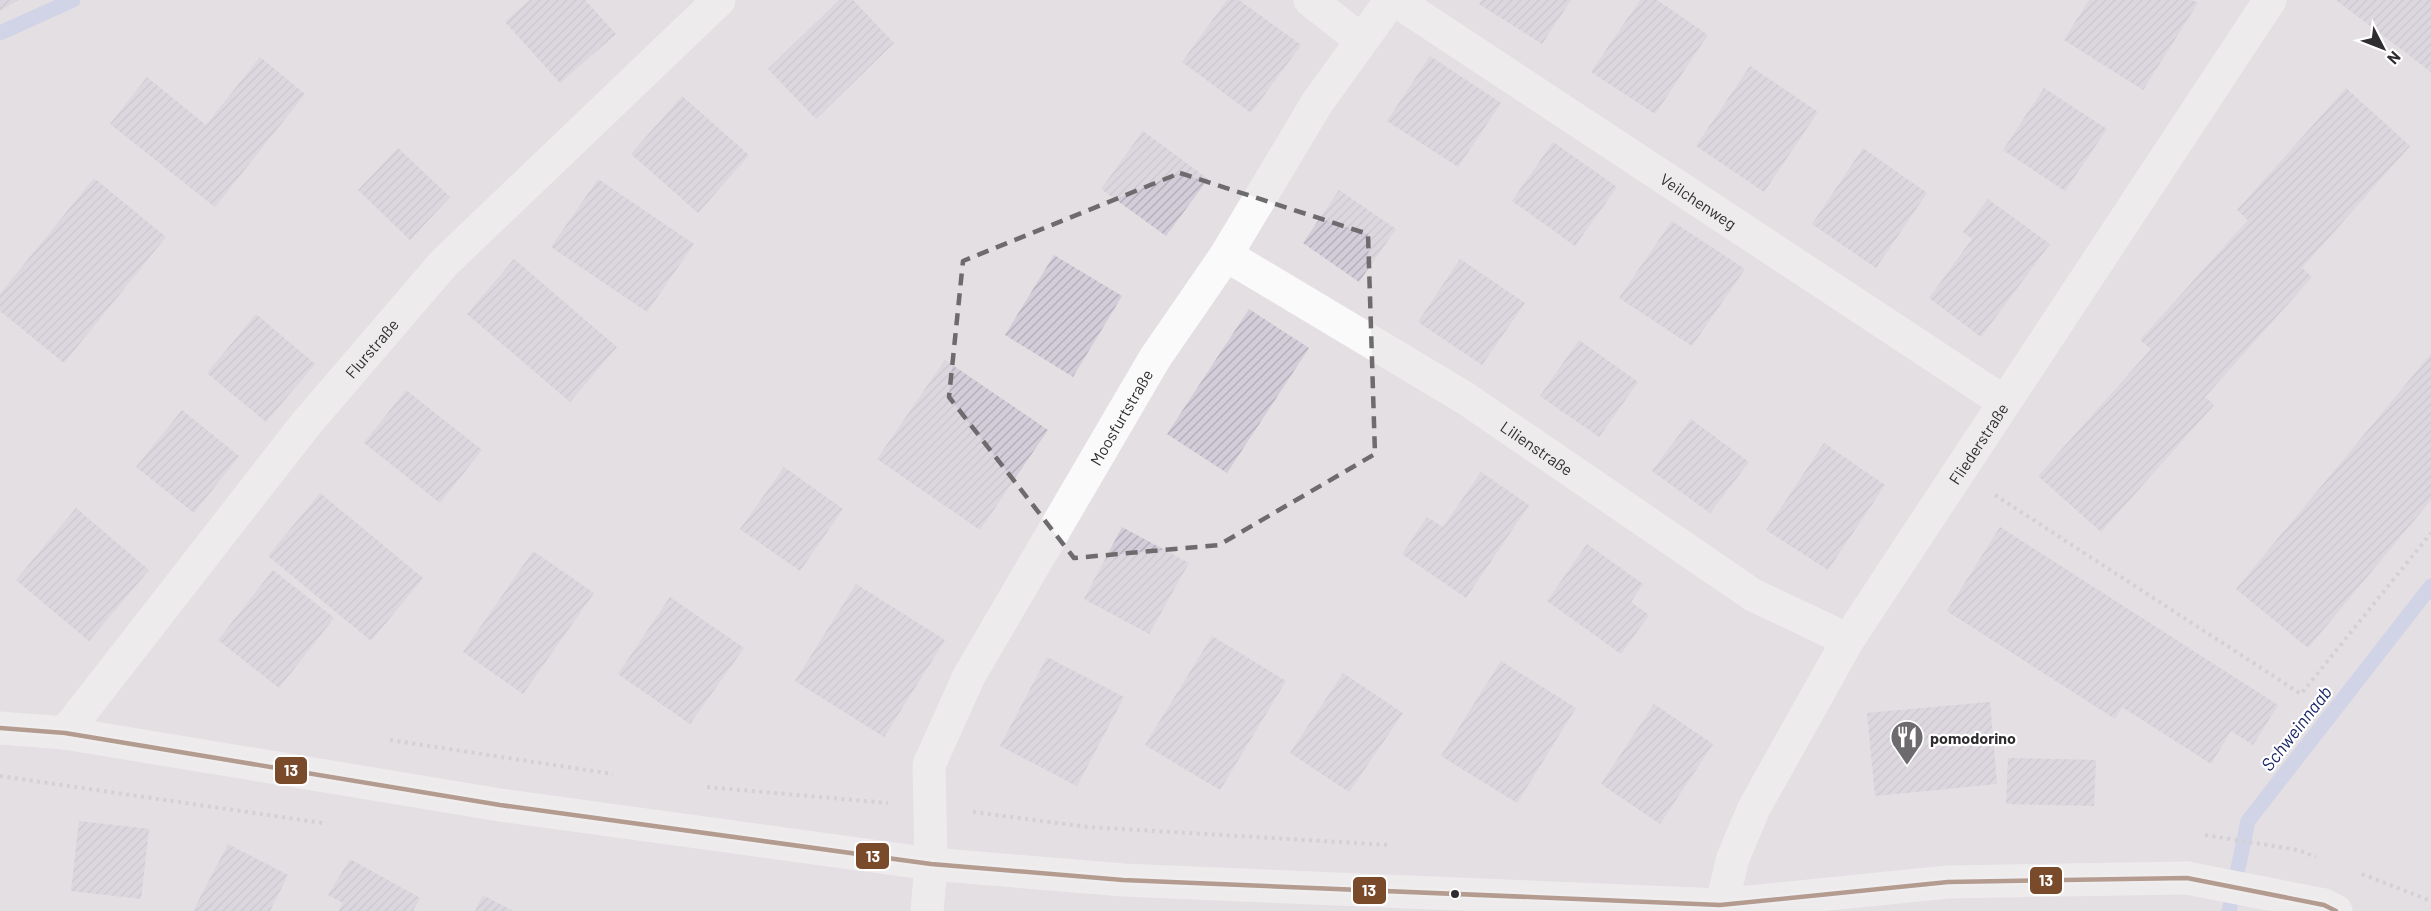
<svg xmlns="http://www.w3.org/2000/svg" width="2431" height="911" viewBox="0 0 2431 911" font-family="Barlow,sans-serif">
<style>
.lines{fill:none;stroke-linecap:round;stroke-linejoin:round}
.stream{stroke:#bac5ec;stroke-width:15}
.building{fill:url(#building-hatch)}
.path{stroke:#c1c0c1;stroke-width:4;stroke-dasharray:3 4.5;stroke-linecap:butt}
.minor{stroke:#fbfafb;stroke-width:33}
.tertiary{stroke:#fbfafb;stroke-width:33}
.bus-1-casing{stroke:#fff;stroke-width:9}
.bus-1{stroke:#7a4b2a;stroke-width:4.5}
.marked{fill:none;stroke:#6e6b6e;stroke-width:4.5;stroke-dasharray:12 8;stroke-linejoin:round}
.bus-dot{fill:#2f2d2f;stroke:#fff;stroke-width:2}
.labels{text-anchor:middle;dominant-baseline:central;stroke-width:4.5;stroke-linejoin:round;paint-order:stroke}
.street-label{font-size:16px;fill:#2f2d2f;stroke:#fff}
.poi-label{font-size:16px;font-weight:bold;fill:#2f2d2f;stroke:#fff;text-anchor:start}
.water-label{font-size:18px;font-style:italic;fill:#1c2666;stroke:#fff}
.line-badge{stroke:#fff;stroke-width:2}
.badge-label{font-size:16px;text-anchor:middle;font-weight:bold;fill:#fff}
</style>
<defs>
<pattern id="building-hatch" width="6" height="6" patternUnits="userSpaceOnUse" patternTransform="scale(1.5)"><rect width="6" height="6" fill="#d3ccd9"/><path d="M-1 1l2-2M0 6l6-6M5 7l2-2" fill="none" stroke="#b5b0bb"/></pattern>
</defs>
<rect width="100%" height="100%" fill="#e4dfe2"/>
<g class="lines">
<!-- stream -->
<g class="stream">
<polyline points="0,33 73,0"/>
<polyline points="2229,911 2248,821 2431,586"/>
</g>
</g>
<!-- building -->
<g class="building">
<polygon points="0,0 18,0 0,11"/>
<polygon points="530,0 585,0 616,34 560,83 505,22"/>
<polygon points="839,0 853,0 894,43 816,119 768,69"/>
<polygon points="1227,0 1239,0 1301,45 1251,113 1182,62"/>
<polygon points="1481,0 1571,0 1542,44 1479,4"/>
<polygon points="1640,0 1657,0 1708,35 1655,114 1591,72"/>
<polygon points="2089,0 2192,0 2198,3 2143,90 2064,40"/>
<polygon points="2336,0 2431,0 2431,72"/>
<polygon points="1430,56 1501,103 1458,167 1387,121"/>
<polygon points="260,57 305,94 215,207 110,124 147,77 206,125"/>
<polygon points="1750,66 1818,112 1764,192 1696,146"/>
<polygon points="2044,88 2107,129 2065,191 2003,150"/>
<polygon points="2346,88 2410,146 2302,268 2312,277 2205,397 2214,405 2101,532 2038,476 2151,349 2140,340 2248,220 2237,210"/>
<polygon points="682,96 749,155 698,213 631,154"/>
<polygon points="1143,131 1208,179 1166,236 1101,189"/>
<polygon points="1553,142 1617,187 1575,246 1512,201"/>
<polygon points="398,148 450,197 410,240 358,190"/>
<polygon points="1863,148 1927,193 1876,268 1812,224"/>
<polygon points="94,178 166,237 64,363 0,311 0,294"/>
<polygon points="598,179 694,244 647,312 551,247"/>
<polygon points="1339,190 1396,229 1359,282 1303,243"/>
<polygon points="1988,199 2050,244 1981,337 1929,298 1972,239 1963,232"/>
<polygon points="1672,221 1745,269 1692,346 1619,298"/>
<polygon points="1054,255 1122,296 1073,377 1005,335"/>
<polygon points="514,259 617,347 570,402 467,314"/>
<polygon points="1460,259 1525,303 1482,365 1418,322"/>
<polygon points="1249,309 1309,348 1227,473 1167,434"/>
<polygon points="256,314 315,364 266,422 207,373"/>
<polygon points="1579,340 1638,382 1599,437 1540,396"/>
<polygon points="2431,354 2431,500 2308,648 2236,589"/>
<polygon points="945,360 1048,430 980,530 877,459"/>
<polygon points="406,390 482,450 440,503 364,443"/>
<polygon points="182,410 239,456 194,513 136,467"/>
<polygon points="1691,419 1749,462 1710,513 1652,471"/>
<polygon points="1824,443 1885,485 1828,570 1766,530"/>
<polygon points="784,467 843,509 800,571 740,529"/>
<polygon points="1481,472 1529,505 1466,598 1402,554 1427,517 1443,527"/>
<polygon points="320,493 423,578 371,641 268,556"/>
<polygon points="76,508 149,570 89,641 16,580"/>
<polygon points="1122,527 1189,563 1149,634 1084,599"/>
<polygon points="2000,527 2278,705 2253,745 2231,731 2211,764 2122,707 2115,719 1947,611"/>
<polygon points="1587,544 1643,584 1631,602 1649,615 1621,654 1547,601"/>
<polygon points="533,551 594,593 523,694 463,652"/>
<polygon points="273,570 334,618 279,688 218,640"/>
<polygon points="856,584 945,640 884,737 795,681"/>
<polygon points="670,597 744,648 690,724 618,674"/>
<polygon points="1212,636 1286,681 1220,790 1145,745"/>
<polygon points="1047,657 1124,697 1077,786 1000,746"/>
<polygon points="1501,661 1576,708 1517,803 1441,756"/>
<polygon points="1343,673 1403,713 1349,792 1290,753"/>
<polygon points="1990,702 1997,784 1875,796 1867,713"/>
<polygon points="1654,704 1713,744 1660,824 1601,784"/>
<polygon points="2008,758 2096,760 2094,806 2006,804"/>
<polygon points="79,821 149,829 141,899 71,891"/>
<polygon points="228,844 288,875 270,911 193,911"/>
<polygon points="350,859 420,898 413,911 338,911 343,903 328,895"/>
<polygon points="483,895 513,911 475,911"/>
</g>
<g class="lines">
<!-- path -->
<g class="path">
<polyline points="1995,495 2301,694 2431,533"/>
<polyline points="390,740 613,774"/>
<polyline points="0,776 323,823"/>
<polyline points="707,787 888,803"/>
<polyline points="973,812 1088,827 1390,845"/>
<polyline points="2205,835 2298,850 2316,857"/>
<polyline points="2362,874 2431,901"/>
</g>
<!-- minor -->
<g class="minor">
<polyline points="1310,0 1361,40"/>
<path id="s1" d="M1395 0 2004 402"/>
<path id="s2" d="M1226 255 1465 398 1753 595 1848 640"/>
<path id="s3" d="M65 733 305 425 443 264 719 0"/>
<polyline points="2187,878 2324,905"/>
<path id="s4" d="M927 911 931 864 929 765 969 676 1155 358 1226 255 1317 103 1391 0"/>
<path id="s5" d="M1720 911 1733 858 1754 808 1848 640 2270 0"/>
</g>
<!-- tertiary -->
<g class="tertiary">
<polyline points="0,728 65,733 500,805 931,864 1123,880 1720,905 1948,882 2187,878"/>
<polyline points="2324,905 2336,911"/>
</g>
<!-- bus-1 casing -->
<g class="bus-1-casing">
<polyline id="bus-1" points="0,728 65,733 500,805 931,864 1123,880 1720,905 1948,882 2187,878 2324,905 2336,911"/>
</g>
<!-- bus-1 -->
<use href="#bus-1" class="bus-1"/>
</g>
<!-- marked area -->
<path d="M0 0H2431V911H0ZM1180 173 1368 234 1375 454 1219 545 1074 558 949 397 963 261Z" fill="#e4dfe2" fill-opacity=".55" fill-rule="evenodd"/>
<path class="marked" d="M1180 173 1368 234 1375 454 1219 545 1074 558 949 397 963 261Z"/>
<!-- icons -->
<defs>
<g id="restaurant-pin" transform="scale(1.725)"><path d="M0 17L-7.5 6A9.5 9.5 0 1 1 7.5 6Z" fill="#6e6b6e" stroke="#fff"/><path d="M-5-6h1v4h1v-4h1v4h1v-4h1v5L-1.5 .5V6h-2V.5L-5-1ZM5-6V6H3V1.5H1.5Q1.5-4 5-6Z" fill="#fff"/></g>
</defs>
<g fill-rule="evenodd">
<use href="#restaurant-pin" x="1907" y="737"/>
</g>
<!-- markers -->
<circle class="bus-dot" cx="1455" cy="894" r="5"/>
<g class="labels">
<!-- street labels -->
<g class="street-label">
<text stroke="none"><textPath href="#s1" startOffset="364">Veilchenweg</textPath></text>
<text stroke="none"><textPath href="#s3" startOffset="492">Flurstraße</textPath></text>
<text stroke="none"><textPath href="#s4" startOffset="544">Moosfurtstraße</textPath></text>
<text stroke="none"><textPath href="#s5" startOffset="537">Fliederstraße</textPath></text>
<text stroke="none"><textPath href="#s2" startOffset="366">Lilienstraße</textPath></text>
</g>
<!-- poi labels -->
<g class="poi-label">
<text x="1930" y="737">pomodorino</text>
</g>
<!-- water labels -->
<g class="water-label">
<text transform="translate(2296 728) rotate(-52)">Schweinnaab</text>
</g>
</g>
<g class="line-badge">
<rect x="274" y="756" width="34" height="29" rx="6" fill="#7a4b2a"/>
<rect x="855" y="842" width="35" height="28" rx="6" fill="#7a4b2a"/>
<rect x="2029" y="866" width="34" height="29" rx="6" fill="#7a4b2a"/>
<rect x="1352" y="876" width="35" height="29" rx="6" fill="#7a4b2a"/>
</g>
<g class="badge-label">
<text x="291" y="776">13</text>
<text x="873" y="862">13</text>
<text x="2046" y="886">13</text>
<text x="1369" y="896">13</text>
</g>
<!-- north arrow -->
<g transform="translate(2383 48) rotate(132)" stroke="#ffffff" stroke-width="4.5" paint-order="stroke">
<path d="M0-4.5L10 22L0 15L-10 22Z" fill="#2f2d2f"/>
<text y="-9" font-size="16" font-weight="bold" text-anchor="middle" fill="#2f2d2f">N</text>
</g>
</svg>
